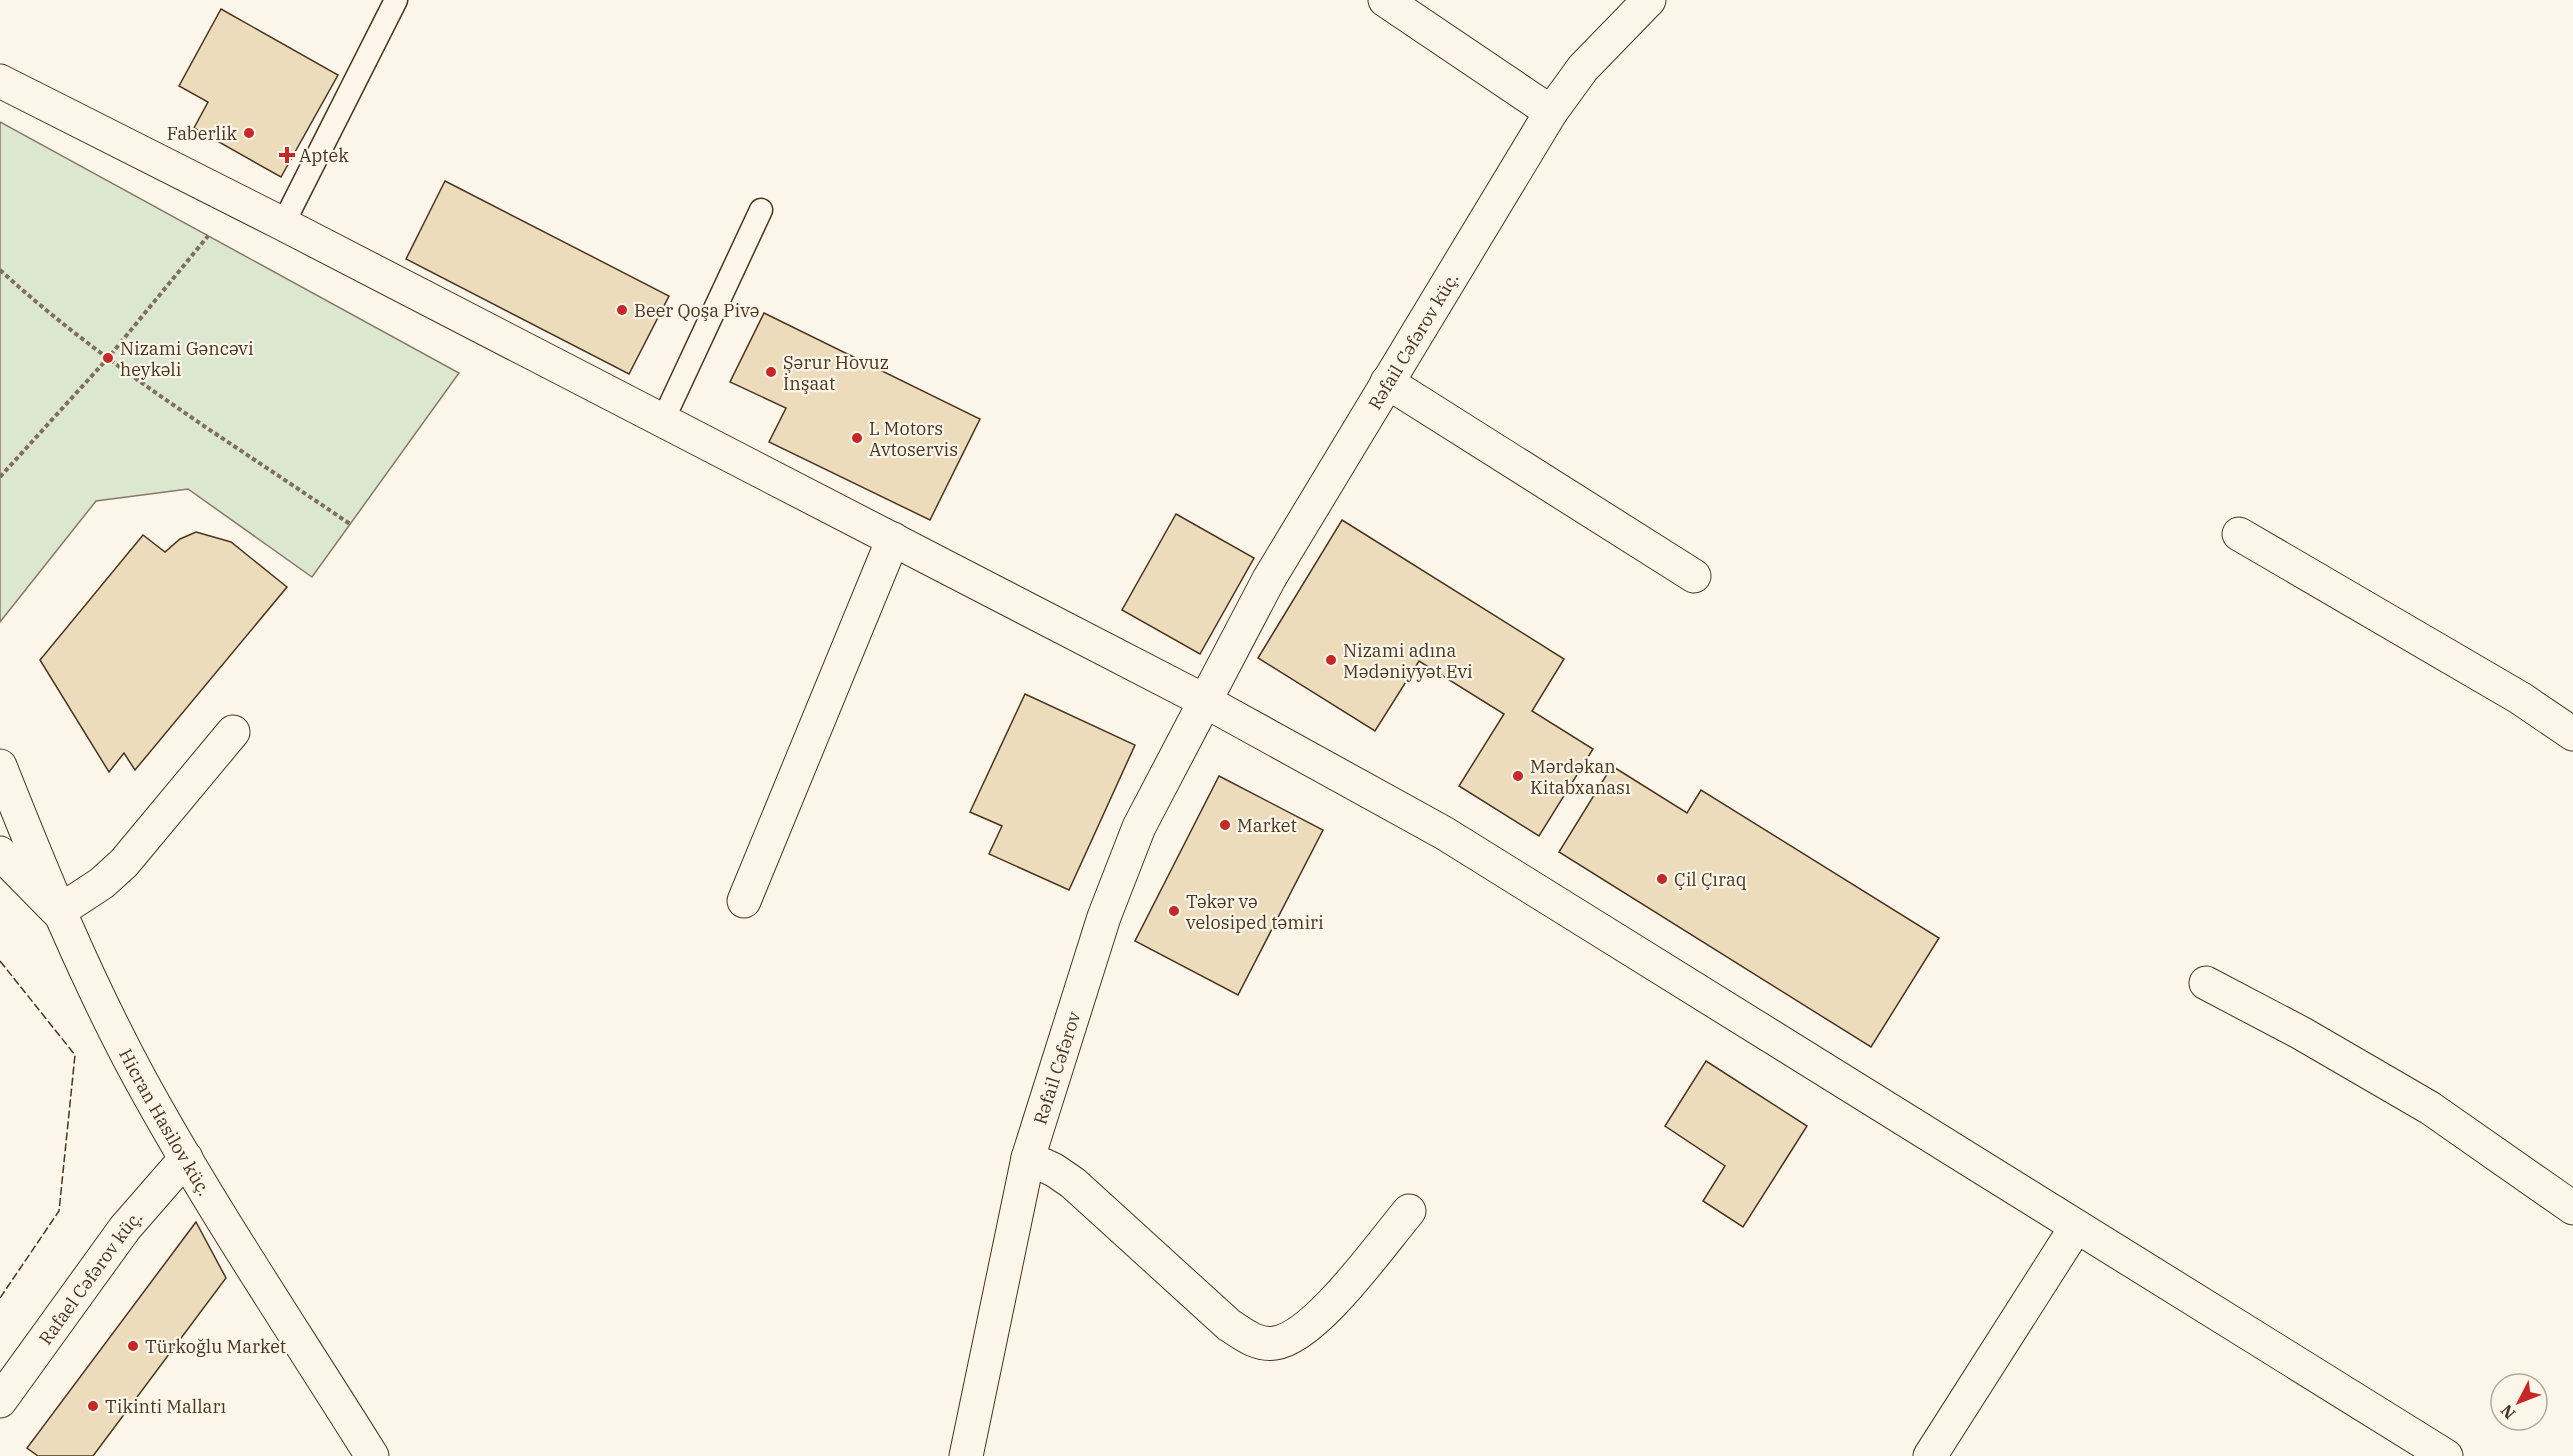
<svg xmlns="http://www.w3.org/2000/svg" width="2573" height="1456" viewBox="0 0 2573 1456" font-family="'IBM Plex Serif',serif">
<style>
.green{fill:#dce7d0;stroke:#887966;stroke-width:1.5}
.building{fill:#ecdcbc;stroke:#4a3520;stroke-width:1.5}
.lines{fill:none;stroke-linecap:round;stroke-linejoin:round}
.lane-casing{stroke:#4a3520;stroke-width:25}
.street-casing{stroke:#4a3520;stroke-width:35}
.primary-casing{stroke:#4a3520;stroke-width:35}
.path{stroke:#7f6f5c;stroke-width:4;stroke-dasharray:4.5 3;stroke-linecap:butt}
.lane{stroke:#fbf6e9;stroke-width:22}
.street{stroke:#fbf6e9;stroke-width:33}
.primary{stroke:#fbf6e9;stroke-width:33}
.fence{stroke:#4a3520;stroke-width:1.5;stroke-dasharray:8 3;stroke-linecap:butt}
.poi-dot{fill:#c62828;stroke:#fbf6e9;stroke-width:2}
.labels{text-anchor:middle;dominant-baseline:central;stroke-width:4.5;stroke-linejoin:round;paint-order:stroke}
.poi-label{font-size:18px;fill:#4a3520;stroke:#fbf6e9;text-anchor:start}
.street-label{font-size:18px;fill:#4a3520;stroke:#fbf6e9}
</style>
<rect width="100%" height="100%" fill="#fbf6e9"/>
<!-- green -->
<polygon class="green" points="0,122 459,373 312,577 188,489 96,501 0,622"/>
<!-- building -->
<g class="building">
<polygon points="221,9 338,75 281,177 194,128 208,102 179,86"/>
<polygon points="445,181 669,296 629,374 406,259"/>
<polygon points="764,313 980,419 930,520 769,442 786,408 730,382"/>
<polygon points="1176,514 1254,558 1200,654 1122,610"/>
<polygon points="1342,520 1564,659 1532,711 1593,749 1539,836 1459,786 1504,714 1419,661 1375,731 1258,658"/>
<polygon points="196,532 231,542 287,587 135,770 124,753 109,772 40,660 143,535 165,552 180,539"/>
<polygon points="1025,694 1135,745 1069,890 989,854 1002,826 970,812"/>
<polygon points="1612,766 1687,813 1701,790 1939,938 1871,1047 1559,852"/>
<polygon points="1219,776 1323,830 1238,995 1135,941"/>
<polygon points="1706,1061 1807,1126 1743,1227 1703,1201 1725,1166 1665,1126"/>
<polygon points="196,1222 226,1278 93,1456 38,1456 27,1448"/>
</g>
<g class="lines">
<!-- lane casing -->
<g class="lane-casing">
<g id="lane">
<polyline points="283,224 396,0"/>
<polyline points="663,420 761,210"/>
</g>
</g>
<!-- street casing -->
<g class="street-casing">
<g id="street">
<polyline points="1385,0 1551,112"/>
<polyline points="1387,382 1694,576"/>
<polyline points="2239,534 2520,698 2573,734"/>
<path id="s1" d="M0 766C42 872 85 977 139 1077 210 1207 294 1331 372 1456"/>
<polyline points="0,853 58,912 102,883 124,863 233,732"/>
<polyline points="744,901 893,539"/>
<polyline points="2206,983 2301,1033 2430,1108 2573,1208"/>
<path d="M1028 1158 1054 1170 1073 1183 1229 1325C1243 1334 1257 1346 1275 1343 1316 1337 1381 1244 1409 1211"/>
<path id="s2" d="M0 1401 125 1228 186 1158"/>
<path id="s3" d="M966 1456 1028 1158 1104 917 1139 827 1269 579 1551 112 1583 68 1649 0"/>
<polyline points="1930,1456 2076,1227"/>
</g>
</g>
<!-- primary casing -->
<g class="primary-casing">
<polyline id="primary" points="0,81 283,224 1203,700 1444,833 2446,1456"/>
</g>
<!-- path -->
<g class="path">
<path d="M0 270C106 367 232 443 350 524"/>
<polyline points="0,477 108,358 208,236"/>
</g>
<!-- lane -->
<use href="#lane" class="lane"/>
<!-- street -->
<use href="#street" class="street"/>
<!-- primary -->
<use href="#primary" class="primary"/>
<!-- fence -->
<polyline class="fence" points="0,961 75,1055 59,1211 0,1298"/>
</g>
<!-- markers -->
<g class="poi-dot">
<circle cx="249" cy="133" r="6"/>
<path d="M284 146h6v6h6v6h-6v6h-6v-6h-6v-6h6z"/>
<circle cx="622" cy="310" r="6"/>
<circle cx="108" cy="358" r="6"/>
<circle cx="771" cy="372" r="6"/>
<circle cx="857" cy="438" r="6"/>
<circle cx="1331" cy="660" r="6"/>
<circle cx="1518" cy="776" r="6"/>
<circle cx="1225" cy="825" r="6"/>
<circle cx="1662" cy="879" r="6"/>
<circle cx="1174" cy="911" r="6"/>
<circle cx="133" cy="1346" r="6"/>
<circle cx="93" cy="1406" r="6"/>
</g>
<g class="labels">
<!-- poi labels -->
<g class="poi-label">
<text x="237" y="133" text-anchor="end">Faberlik</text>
<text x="299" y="155">Aptek</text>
<text x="634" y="310">Beer Qoşa Pivə</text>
<text x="120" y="348">Nizami Gəncəvi<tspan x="120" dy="21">heykəli</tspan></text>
<text x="783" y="362">Şərur Hovuz<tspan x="783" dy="21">İnşaat</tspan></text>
<text x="869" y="428">L Motors<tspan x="869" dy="21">Avtoservis</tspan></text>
<text x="1343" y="650">Nizami adına<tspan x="1343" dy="21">Mədəniyyət Evi</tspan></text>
<text x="1530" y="766">Mərdəkan<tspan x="1530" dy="21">Kitabxanası</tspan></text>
<text x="1237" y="825">Market</text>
<text x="1674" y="879">Çil Çıraq</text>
<text x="1186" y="901">Təkər və<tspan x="1186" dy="21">velosiped təmiri</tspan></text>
<text x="145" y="1346">Türkoğlu Market</text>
<text x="105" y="1406">Tikinti Malları</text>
</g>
<!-- street labels -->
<g class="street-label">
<text stroke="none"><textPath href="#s3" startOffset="1212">Rəfail Cəfərov küç.</textPath></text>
<text stroke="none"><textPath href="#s3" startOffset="399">Rəfail Cəfərov</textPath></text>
<text stroke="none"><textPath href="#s1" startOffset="393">Hicran Hasilov küç.</textPath></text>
<text stroke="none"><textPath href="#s2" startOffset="153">Rafael Cəfərov küç.</textPath></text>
</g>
</g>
<!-- north arrow -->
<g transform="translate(2519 1402) rotate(228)"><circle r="28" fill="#fbf6e9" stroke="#b4a999" stroke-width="1.5"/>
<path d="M0-4.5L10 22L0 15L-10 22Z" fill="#c62828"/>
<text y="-9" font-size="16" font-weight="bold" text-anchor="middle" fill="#4a3520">N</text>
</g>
</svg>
